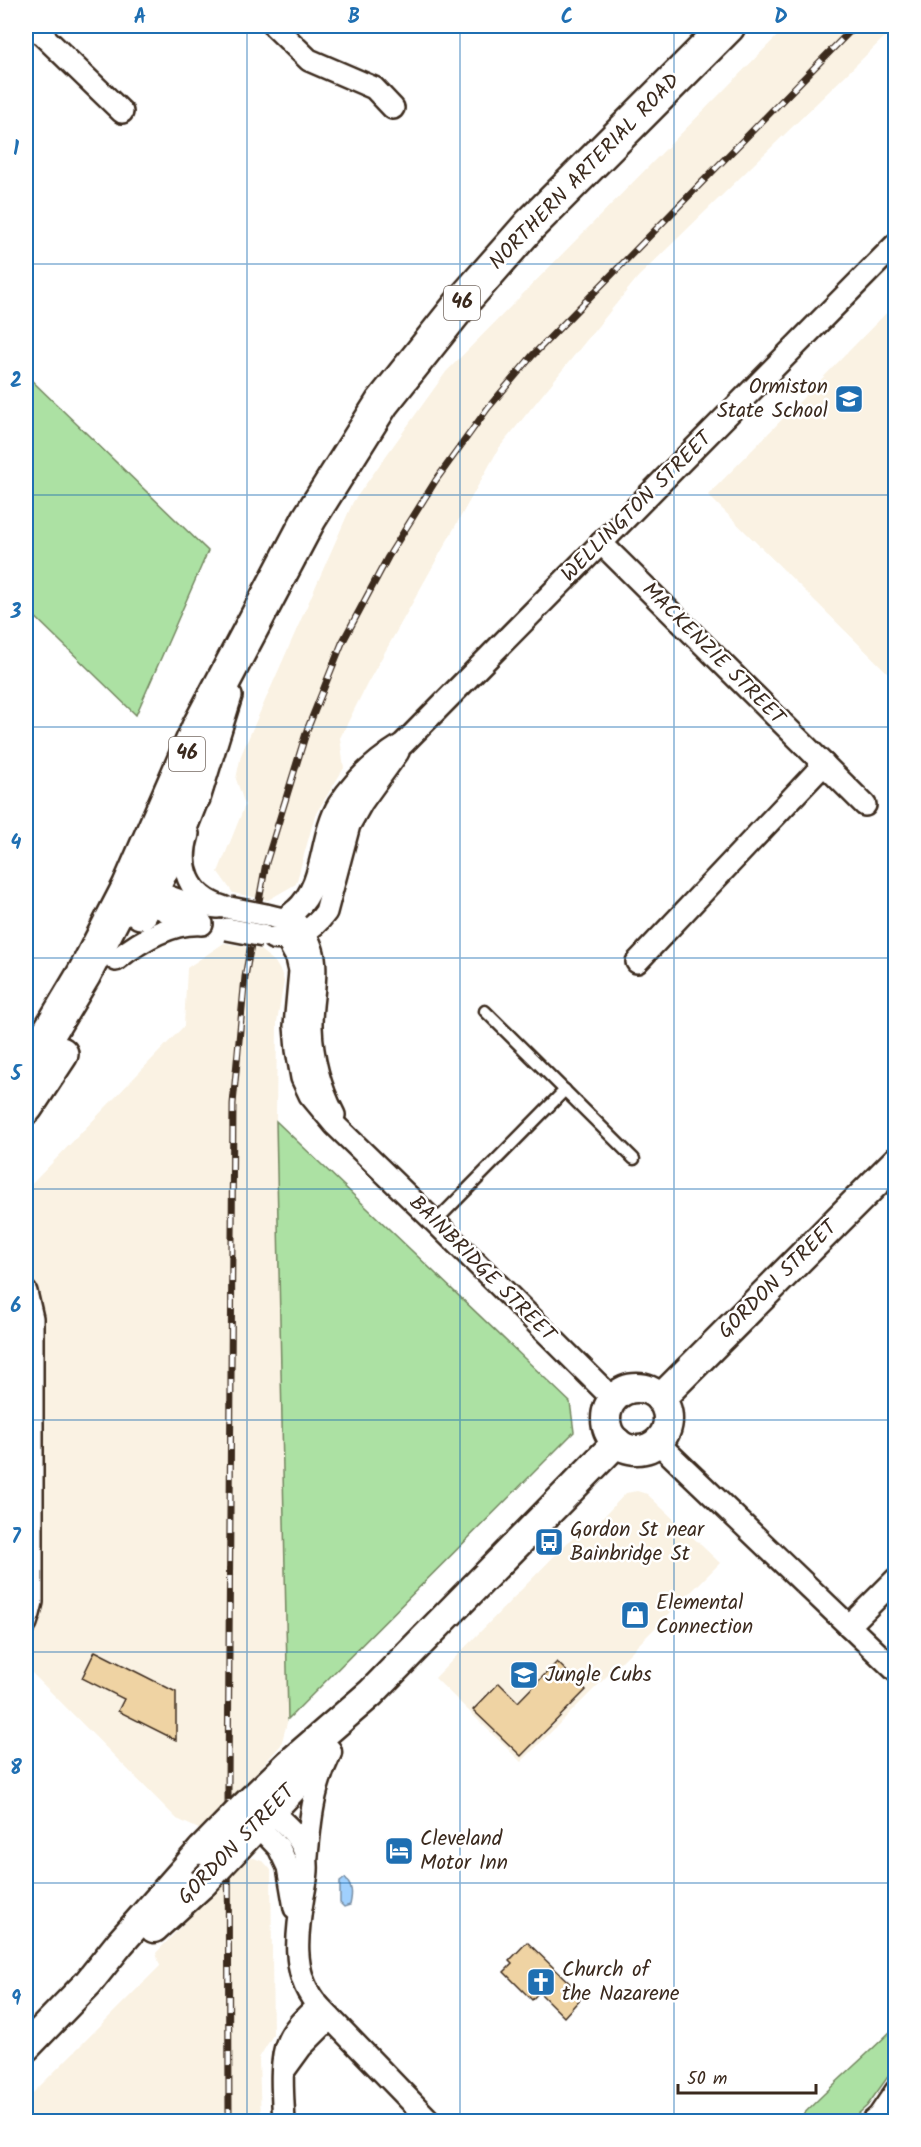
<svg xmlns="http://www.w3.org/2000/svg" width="921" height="2147" viewBox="0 0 921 2147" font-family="Kalam,sans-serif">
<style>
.built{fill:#faf2e3}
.green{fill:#ace1a3;stroke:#748660;stroke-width:1.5}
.water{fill:#a0d0fd;stroke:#788ea4;stroke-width:1.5}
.building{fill:#efd3a3;stroke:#3b2a1e;stroke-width:1.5}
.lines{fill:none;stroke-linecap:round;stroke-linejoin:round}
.lane-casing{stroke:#3b2a1e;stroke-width:15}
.street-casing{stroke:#3b2a1e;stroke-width:26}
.secondary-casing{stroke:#3b2a1e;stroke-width:33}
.primary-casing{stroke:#3b2a1e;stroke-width:38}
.lane{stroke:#fff;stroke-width:10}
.street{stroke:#fff;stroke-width:21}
.secondary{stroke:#fff;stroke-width:28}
.primary{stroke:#fff;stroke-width:33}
.rail-casing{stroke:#3b2a1e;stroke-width:7}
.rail{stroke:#fff;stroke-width:4.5;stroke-dasharray:14;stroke-linecap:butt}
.street-bridge-casing{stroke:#3b2a1e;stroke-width:26;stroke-linecap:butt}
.secondary-bridge-casing{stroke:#3b2a1e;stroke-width:33;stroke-linecap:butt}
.street-bridge{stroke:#fff;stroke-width:21}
.secondary-bridge{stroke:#fff;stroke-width:28}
.grid{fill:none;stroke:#1f6fb2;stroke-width:1.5;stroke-opacity:0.55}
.labels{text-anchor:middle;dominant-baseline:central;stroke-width:5;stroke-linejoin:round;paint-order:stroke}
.shield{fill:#fff;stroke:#766a62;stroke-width:1.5}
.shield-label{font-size:20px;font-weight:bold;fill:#3b2a1e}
.street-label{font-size:21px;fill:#3b2a1e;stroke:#fff}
.poi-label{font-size:21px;fill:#3b2a1e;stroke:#fff;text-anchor:start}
.neatline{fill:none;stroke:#1f6fb2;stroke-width:2}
.grid-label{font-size:20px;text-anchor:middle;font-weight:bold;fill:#1f6fb2}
</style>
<rect width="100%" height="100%" fill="#fff"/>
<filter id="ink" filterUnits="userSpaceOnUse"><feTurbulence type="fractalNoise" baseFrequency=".0167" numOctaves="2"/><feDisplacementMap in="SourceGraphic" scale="12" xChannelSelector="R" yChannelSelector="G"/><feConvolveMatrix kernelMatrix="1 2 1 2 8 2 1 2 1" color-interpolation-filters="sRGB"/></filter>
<g filter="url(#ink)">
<!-- built -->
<g class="built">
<polygon points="787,26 896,26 638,277 499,448 367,684 340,738 344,768 315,815 296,884 268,900 233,893 218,872 245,805 236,779 241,755 353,502 446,372"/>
<polygon points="895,304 895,680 708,495"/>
<polygon points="224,943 259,949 275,962 281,972 284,981 277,1022 276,1121 288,1719 281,1745 203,1831 177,1819 26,1667 26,1190 184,1026 187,968"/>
<polygon points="637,1491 647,1494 720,1563 521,1762 435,1678 571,1539 591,1530 626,1493"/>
<polygon points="254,1858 264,1862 271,1870 273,2035 259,2058 261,2121 26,2122 26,2100 160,1966 156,1953 238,1866 247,1859"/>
</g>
<!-- green -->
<g class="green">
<polygon points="26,375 208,551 136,715 26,608"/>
<polygon points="276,1121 570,1402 574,1432 288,1719"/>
<path d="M895 2027V2067L867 2106 850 2121H797C828 2088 863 2059 895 2027Z"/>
</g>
<!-- water -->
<path class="water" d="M345 1878C352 1887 353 1892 350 1905L344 1907 340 1903V1882Z"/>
<!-- building -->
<g class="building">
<polygon points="95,1651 176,1692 176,1740 118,1711 124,1699 82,1678"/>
<polygon points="557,1662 586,1690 521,1756 473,1710 499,1683 518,1702"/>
<polygon points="527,1942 583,1996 564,2017 539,1992 532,2000 504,1972 512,1964 509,1961"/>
</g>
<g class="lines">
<!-- lane casing -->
<g class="lane-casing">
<g id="lane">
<polyline points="485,1011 634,1159"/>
<polyline points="435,1222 565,1090"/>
</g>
</g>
<!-- street casing -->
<g class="street-casing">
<g id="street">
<polyline points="33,26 122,112"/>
<polyline points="274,26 309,60 374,88 393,108"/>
<polyline points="601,543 865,805"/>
<polyline points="199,799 231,696"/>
<path d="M188 834C178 866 188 897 223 907"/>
<polyline points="152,891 189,904 218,907"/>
<polyline points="147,901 175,915 197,922"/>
<path d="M266 915C271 916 279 919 284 918 289 917 292 913 296 910 326 883 319 837 339 804 356 778 377 760 403 744L896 244"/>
<polyline points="289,916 286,938 297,958 300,971 295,1026 297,1050 302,1078 310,1095 335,1125 435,1222 613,1399"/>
<path d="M295 922C328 956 310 987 311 1027 312 1058 320 1088 334 1115"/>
<path d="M273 938C295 941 313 930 326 912L349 825 362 802 398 752"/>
<path d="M116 960C140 941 171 922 202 924"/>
<polyline points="637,962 824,764"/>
<polyline points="26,1292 32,1318 32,1602 29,1614 26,1623"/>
<polyline points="657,1442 896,1671"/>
<polyline points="849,1626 896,1579"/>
<path d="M272 1812C284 1823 298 1834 304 1850 310 1864 306 1881 303 1896 297 1931 291 1972 315 2002L431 2122"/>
<polyline points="258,1826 279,1848 288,1867 295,1908"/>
<path d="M307 1856C310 1821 313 1789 329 1756"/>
<polyline points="285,2069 301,2047 330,2018"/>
<path d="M284 2122C283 2100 279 2060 288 2041 294 2027 307 2016 318 2005"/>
<polyline points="872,2122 879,2116 896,2091"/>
</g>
</g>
<!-- secondary casing -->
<g class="secondary-casing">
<g id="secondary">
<circle cx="637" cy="1419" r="31"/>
<polyline points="660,1399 896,1162"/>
<polyline points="239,1812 289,1764 371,1693 617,1442"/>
<polyline points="239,1845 327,1752"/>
<polyline points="154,1928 203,1883"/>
<polyline points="26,2047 88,1983 120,1943 202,1850"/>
</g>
</g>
<!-- primary casing -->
<g class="primary-casing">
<g id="primary">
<polyline points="141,912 173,845 197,784"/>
<polyline points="26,1071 84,974 129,887 198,729 309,519 382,403 464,300 530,225 728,26"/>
<polyline points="26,1107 61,1054"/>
</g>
</g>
<!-- lane -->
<use href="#lane" class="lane"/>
<!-- street -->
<use href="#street" class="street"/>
<!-- secondary -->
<use href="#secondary" class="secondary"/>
<!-- primary -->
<use href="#primary" class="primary"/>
<!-- rail casing -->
<g class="rail-casing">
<polyline id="rail" points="229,2122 228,1786 233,1104 245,977 266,863 307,730 342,643 388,557 436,480 488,408 532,356 855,26"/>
</g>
<!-- rail -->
<use href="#rail" class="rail"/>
<!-- street-bridge casing -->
<g class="street-bridge-casing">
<g id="street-bridge">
<polyline points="230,908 266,915"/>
<polyline points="227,929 263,936"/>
</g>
</g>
<!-- secondary-bridge casing -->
<g class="secondary-bridge-casing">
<g id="secondary-bridge">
<polyline points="202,1850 239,1812"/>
<polyline points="203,1883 239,1845"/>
</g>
</g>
<!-- street-bridge -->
<use href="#street-bridge" class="street-bridge"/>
<!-- secondary-bridge -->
<use href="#secondary-bridge" class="secondary-bridge"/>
</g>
</g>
<!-- grid -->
<path class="grid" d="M247 26V2122M460 26V2122M674 26V2122M26 264H896M26 495H896M26 727H896M26 958H896M26 1189H896M26 1420H896M26 1652H896M26 1883H896"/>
<!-- icons -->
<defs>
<g id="school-square" transform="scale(1.5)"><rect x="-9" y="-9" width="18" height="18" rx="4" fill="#1f6fb2" stroke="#fff"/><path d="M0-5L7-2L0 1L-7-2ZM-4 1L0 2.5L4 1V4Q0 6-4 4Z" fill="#fff"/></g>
<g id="bus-square" transform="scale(1.5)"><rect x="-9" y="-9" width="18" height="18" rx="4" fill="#1f6fb2" stroke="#fff"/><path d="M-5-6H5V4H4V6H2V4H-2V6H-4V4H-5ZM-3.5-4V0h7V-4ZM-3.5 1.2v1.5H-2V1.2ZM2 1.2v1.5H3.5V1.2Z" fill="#fff"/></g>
<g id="shop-square" transform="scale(1.5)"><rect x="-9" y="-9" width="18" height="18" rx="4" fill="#1f6fb2" stroke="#fff"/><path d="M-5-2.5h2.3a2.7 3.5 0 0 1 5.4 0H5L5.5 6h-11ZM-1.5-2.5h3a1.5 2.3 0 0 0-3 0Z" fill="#fff"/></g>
<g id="hotel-square" transform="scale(1.5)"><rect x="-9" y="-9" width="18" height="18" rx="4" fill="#1f6fb2" stroke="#fff"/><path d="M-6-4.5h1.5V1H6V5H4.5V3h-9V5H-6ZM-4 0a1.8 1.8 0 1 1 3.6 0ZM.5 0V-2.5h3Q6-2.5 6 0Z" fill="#fff"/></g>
<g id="church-square" transform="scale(1.5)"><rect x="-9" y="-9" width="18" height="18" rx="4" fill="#1f6fb2" stroke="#fff"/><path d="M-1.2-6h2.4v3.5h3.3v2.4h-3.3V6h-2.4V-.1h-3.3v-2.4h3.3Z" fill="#fff"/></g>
</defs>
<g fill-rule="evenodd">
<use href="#school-square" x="849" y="399"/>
<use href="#bus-square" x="549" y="1542"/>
<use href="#shop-square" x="635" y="1615"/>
<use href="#school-square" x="524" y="1675"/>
<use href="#hotel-square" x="399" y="1851"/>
<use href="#church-square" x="541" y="1982"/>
</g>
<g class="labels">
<!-- shield labels -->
<g class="shield">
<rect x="444" y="286" width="36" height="34" rx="4.5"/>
<rect x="169" y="737" width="36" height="34" rx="4.5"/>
</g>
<g class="shield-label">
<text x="462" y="303">46</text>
<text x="187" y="754">46</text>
</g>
<!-- street labels -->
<g class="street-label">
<text transform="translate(585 172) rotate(-46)">NORTHERN ARTERIAL ROAD</text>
<text transform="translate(637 507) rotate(-45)">WELLINGTON STREET</text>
<text transform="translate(713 654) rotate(45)">MACKENZIE STREET</text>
<text transform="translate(482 1269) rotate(45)">BAINBRIDGE STREET</text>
<text transform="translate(778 1280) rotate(-45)">GORDON STREET</text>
<text transform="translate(237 1845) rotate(-46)">GORDON STREET</text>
</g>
<!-- poi labels -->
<g class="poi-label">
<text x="828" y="387" text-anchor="end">Ormiston<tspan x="828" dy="24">State School</tspan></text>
<text x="570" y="1530">Gordon St near<tspan x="570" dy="24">Bainbridge St</tspan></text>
<text x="656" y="1603">Elemental<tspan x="656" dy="24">Connection</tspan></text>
<text x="545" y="1675">Jungle Cubs</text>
<text x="420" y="1839">Cleveland<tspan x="420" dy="24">Motor Inn</tspan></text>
<text x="562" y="1970">Church of<tspan x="562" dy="24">the Nazarene</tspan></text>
</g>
</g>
<!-- margin -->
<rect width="921" height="2147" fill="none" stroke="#fff" stroke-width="66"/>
<!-- scale -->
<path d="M678 2084v9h138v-9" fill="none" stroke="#3b2a1e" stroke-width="3"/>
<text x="687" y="2084" font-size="18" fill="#3b2a1e" stroke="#ffffff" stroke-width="4.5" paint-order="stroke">50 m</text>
<rect x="33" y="33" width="855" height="2081" class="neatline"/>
<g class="grid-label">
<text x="140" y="23">A</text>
<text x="354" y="23">B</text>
<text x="567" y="23">C</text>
<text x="781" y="23">D</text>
<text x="16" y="155">1</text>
<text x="16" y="387">2</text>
<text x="16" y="618">3</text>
<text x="16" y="849">4</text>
<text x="16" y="1080">5</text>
<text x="16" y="1312">6</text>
<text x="16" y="1543">7</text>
<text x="16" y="1774">8</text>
<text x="16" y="2005">9</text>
</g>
</svg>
